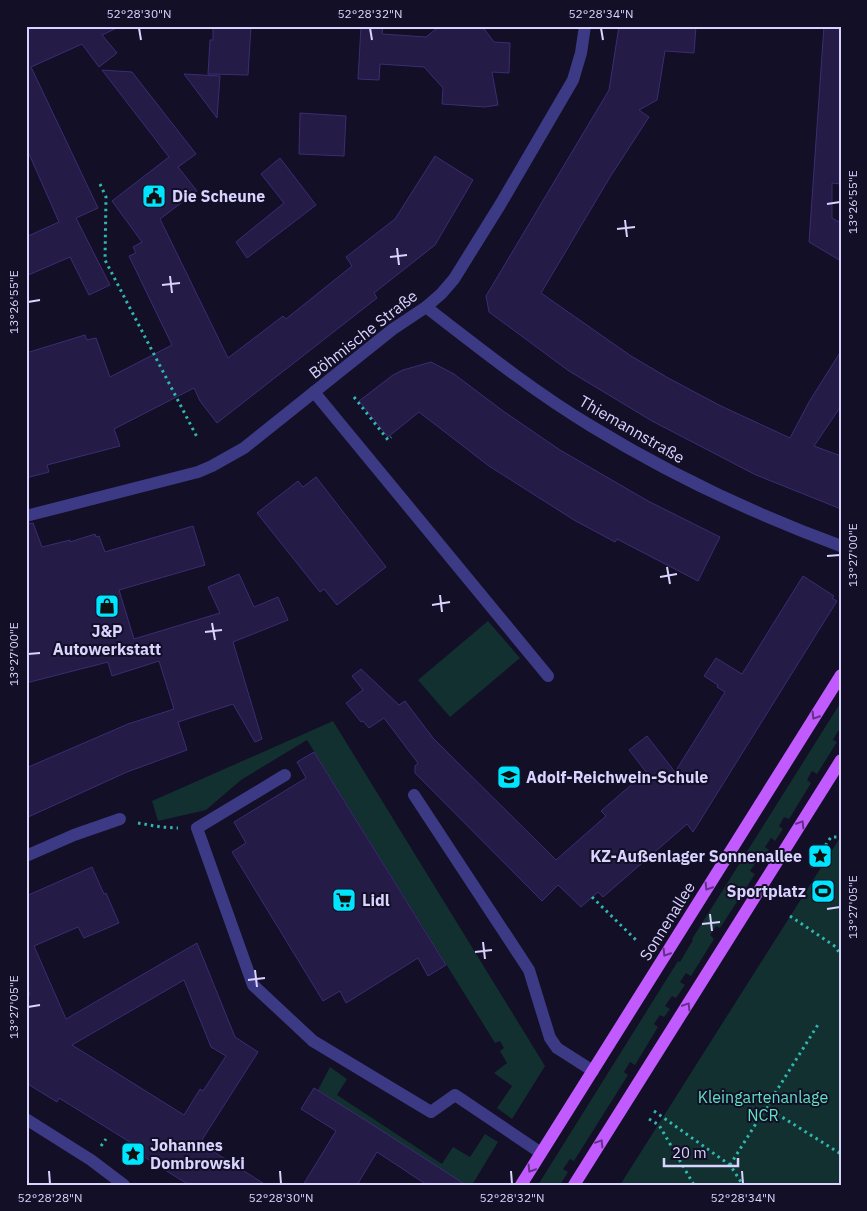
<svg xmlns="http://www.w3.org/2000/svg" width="867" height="1211" viewBox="0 0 867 1211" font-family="'IBM Plex Sans',sans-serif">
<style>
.green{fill:#12302f}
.building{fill:#241b47;stroke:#3b2d73;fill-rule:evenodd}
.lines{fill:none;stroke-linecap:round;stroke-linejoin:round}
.path{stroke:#2fb8b0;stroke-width:3;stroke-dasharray:2.5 4;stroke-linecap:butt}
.minor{stroke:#3d3a85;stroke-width:12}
.major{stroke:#c25bff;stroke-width:12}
.oneway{stroke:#623188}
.ticks{fill:none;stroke:#d9d4ff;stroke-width:2}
.labels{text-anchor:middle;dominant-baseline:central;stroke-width:4;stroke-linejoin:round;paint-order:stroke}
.poi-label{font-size:16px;font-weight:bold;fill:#d9d4ff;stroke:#130f26;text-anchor:start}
.street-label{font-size:16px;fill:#d9d4ff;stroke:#130f26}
.park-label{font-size:16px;fill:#5fe0c0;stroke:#130f26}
.neatline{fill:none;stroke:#d9d4ff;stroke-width:2}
.ticks-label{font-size:12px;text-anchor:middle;fill:#d9d4ff}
</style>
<rect width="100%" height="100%" fill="#130f26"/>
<!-- green -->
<g class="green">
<polygon points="488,621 520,658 450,717 418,680"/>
<polygon points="841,702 841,732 838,731 833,740 837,742 817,774 812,771 807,780 811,783 789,819 784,817 779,826 783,829 775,841 771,838 765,847 769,850 760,864 756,862 750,871 755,874 720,928 716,926 710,935 714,939 691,976 686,973 680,982 685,985 676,998 672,996 665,1006 670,1009 664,1017 660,1015 654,1024 658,1027 635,1065 630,1062 624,1072 628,1075 574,1161 570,1159 563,1169 568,1172 560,1185 555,1183 553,1185 538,1185 678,961 680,962 693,940 692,939"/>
<polygon points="333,721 545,1066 512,1119 497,1108 512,1086 494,1073 507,1063 500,1051 504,1048 500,1041 495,1043 307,740 241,780 206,810 158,821 152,801"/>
<polygon points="841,836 841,1185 620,1185"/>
<polygon points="330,1067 347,1079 337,1095 442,1164 453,1147 470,1157 485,1134 498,1142 472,1185 466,1185 318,1090"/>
</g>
<!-- building -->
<g class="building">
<polygon points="26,26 121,26 102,35 117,53 99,67 82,44 31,67 98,208 76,218 110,285 89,295 70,257 26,276 26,237 59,222 26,147"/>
<polygon points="213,26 251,26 248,75 208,74 210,40 213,40"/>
<polygon points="361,26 383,26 382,34 426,37 440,26 482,26 494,42 510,43 509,73 492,72 498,105 485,107 442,104 443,88 424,67 380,64 379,80 358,79"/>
<polygon points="619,26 696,26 694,53 665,51 657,100 639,110 649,117 610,177 541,293 631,356 670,379 721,406 790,438 809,402 841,351 841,406 814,446 841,456 841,509 756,475 652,421 569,371 489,312 486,296 609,90"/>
<polygon points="824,26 841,26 841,184 832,183 832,218 841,223 841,261 809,242"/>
<polygon points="102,70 132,72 196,154 178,167 197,191 160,219 228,358 283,316 286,319 352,266 346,257 395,219 435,156 473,180 435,245 374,293 377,298 217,423 200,401 194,388 114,429 120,446 47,465 49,472 26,478 26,353 85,335 87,340 96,338 110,377 172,345 129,256 136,253 133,247 142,242 112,201 169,157"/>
<polygon points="184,74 220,76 217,118"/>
<polygon points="300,113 346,116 344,156 299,154"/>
<polygon points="280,158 316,205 247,258 236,242 284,203 261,174"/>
<polygon points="431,362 454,374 503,411 560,450 648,501 720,537 698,581 617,539 615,542 574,520 489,466 419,412 388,437 359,401 393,375 403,370"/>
<polygon points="316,477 386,567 337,605 324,589 320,592 257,513 298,481 303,487"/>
<polygon points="33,523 42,547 70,540 70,542 95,534 96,537 99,536 105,552 193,526 205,565 119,590 134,639 220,613 208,587 239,574 254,607 278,597 288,620 233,642 262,739 255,742 233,704 178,722 187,750 127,772 26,818 26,768 128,724 174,709 159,661 112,676 108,662 26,683 26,524"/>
<polygon points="803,576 834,596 832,598 837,601 693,832 687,824 603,897 598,892 581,907 558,885 542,901 415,773 415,766 418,763 384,718 369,728 363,721 361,722 346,703 363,690 352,676 361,669 399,705 405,701 433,738 556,860 606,816 601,811 646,772 629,750 647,736 675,772 725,692 717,687 718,685 704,676 716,658 742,674"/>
<polygon points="314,752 446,965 428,976 418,958 346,1003 340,991 323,1001 232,852 246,843 234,822 306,778 297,762"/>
<path d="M92 867 104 894 106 893 119 923 84 938 78 927 34 946 66 1019 197 943 235 1037 258 1052 200 1143 266 1185H189L130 1148 133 1144 80 1111 59 1098 57 1102 26 1083V999L30 994 26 986V896ZM184 980 211 1047 226 1056 203 1091 200 1089 184 1115 72 1045Z"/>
<polygon points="314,1088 370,1123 466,1185 427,1185 377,1152 357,1185 303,1185 336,1131 301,1109"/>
</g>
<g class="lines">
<!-- path -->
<g class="path">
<polyline points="100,184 106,197 105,260 198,439"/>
<polyline points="354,397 388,440 391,437"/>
<polyline points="138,823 161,827 178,828"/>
<polyline points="811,867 831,837 841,837"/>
<polyline points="592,897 636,940"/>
<polyline points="790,916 836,947 841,956"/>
<polyline points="766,1107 841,1154"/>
<polyline points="654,1111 730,1165 743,1185"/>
<polyline points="649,1119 659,1125 694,1185"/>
<polyline points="101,1146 106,1139"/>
<polyline points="730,1165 819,1023"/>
</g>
<!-- minor -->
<g class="minor">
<path d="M426 307C479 348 533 391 591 426 671 475 754 514 841 546"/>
<polyline points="314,392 548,676"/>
<polyline points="26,516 198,472 212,466 244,448 393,329 426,307 441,294 454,279 500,205 573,80 581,53 585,26"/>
<polyline points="285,775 197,828 253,985 313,1041 431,1112 455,1095 541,1153"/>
<polyline points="414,795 529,970 550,1038 557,1048 593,1071"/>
<polyline points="26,856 74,835 120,819"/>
<polyline points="26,1119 91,1160 124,1185"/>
</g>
<!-- major -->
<g class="major">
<polyline points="521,1185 841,675"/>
<polyline points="574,1185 841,760"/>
</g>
</g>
<!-- one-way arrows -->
<defs><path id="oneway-chevron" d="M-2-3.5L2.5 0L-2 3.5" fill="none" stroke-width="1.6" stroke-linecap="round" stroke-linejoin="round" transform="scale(1.25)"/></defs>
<g class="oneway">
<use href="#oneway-chevron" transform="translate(815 716) rotate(122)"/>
<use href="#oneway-chevron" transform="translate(801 824) rotate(-58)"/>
<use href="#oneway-chevron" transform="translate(708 887) rotate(122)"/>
<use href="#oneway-chevron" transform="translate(666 953) rotate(122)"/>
<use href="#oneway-chevron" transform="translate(687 1006) rotate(-58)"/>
<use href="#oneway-chevron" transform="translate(600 1143) rotate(-58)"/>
<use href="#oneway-chevron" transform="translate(531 1169) rotate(122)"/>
</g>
<!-- ticks -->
<path class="ticks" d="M139 28 141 40M370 28 372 40M601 28 603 40M827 204 840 202M625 220 627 237M617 229 635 227M397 248 399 265M390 257 407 255M170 276 172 293M162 285 180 283M28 302 40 300M827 556 840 555M667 567 670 584M660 577 677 574M440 595 442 612M432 605 450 602M212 623 215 640M205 632 222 630M28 654 40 653M827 909 840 907M710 914 712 931M702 924 720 922M483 942 485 959M475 952 492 950M255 970 257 987M248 980 265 978M28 1007 40 1005M49 1171 50 1184M280 1171 281 1184M511 1171 512 1184M742 1171 743 1184"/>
<!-- icons -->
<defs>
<g id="civic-square" transform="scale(1.25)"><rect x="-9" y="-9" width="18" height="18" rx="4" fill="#00e5ff" stroke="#130f26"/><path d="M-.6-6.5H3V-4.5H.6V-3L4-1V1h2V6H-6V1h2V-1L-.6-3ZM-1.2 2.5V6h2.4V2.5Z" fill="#111"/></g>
<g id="shop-square" transform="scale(1.25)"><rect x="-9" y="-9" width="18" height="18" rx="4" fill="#00e5ff" stroke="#130f26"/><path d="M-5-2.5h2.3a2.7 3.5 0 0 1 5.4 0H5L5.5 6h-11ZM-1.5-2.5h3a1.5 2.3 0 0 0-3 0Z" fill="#111"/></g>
<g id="school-square" transform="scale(1.25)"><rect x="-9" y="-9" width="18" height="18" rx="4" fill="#00e5ff" stroke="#130f26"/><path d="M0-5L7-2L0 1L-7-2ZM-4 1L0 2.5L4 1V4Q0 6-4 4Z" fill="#111"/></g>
<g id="sight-square" transform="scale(1.25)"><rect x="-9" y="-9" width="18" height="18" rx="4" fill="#00e5ff" stroke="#130f26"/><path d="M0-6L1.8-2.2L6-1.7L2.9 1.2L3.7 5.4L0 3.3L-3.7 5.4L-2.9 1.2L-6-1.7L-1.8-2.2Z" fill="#111"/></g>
<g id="stadium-square" transform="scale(1.25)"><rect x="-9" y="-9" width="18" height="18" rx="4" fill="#00e5ff" stroke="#130f26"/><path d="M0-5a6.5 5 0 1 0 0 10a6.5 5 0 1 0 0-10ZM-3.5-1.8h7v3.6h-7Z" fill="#111"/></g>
<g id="supermarket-square" transform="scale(1.25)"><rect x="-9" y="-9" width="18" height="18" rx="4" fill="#00e5ff" stroke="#130f26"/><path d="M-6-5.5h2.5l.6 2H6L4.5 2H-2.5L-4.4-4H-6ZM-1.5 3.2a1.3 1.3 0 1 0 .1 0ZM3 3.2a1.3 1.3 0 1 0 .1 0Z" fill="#111"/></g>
</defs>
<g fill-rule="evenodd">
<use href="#civic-square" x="154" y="196"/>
<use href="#shop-square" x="107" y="606"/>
<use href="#school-square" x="509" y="777"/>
<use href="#sight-square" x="820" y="856"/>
<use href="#stadium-square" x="823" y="891"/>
<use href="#supermarket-square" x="344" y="900"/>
<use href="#sight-square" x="133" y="1154"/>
</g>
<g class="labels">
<!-- poi labels -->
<g class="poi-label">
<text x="172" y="196">Die Scheune</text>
<text x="107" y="631" text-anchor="middle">J&amp;P<tspan x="107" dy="18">Autowerkstatt</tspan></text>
<text x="526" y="777">Adolf-Reichwein-Schule</text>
<text x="802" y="856" text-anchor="end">KZ-Außenlager Sonnenallee</text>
<text x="806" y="891" text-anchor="end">Sportplatz</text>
<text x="362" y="900">Lidl</text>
<text x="150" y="1145">Johannes<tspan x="150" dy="18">Dombrowski</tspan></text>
</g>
<!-- street labels -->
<g class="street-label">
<text transform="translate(363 334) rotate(-38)">Böhmische Straße</text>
<text transform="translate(632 429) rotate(30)">Thiemannstraße</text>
<text transform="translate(667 921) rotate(-58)">Sonnenallee</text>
</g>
<!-- park labels -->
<g class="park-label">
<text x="763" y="1097">Kleingartenanlage<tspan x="763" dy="18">NCR</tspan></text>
</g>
</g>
<!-- border -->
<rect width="867" height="1211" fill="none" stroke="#130f26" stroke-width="55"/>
<!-- scale -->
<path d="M664 1158v8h74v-8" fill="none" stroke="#d9d4ff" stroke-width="2.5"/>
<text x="672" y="1158" font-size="15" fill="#d9d4ff" stroke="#130f26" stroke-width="4" paint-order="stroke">20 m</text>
<rect x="28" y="28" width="812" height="1156" class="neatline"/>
<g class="ticks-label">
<text x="139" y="18">52°28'30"N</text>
<text x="370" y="18">52°28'32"N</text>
<text x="601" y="18">52°28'34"N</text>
<text transform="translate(853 202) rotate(-90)" y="4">13°26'55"E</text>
<text transform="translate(14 302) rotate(-90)" y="4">13°26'55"E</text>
<text transform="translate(853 555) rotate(-90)" y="4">13°27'00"E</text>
<text transform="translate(14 654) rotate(-90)" y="4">13°27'00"E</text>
<text transform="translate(853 907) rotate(-90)" y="4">13°27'05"E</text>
<text transform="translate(14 1007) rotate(-90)" y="4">13°27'05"E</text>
<text x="50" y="1202">52°28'28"N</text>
<text x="281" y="1202">52°28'30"N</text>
<text x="512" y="1202">52°28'32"N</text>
<text x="743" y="1202">52°28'34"N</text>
</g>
</svg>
